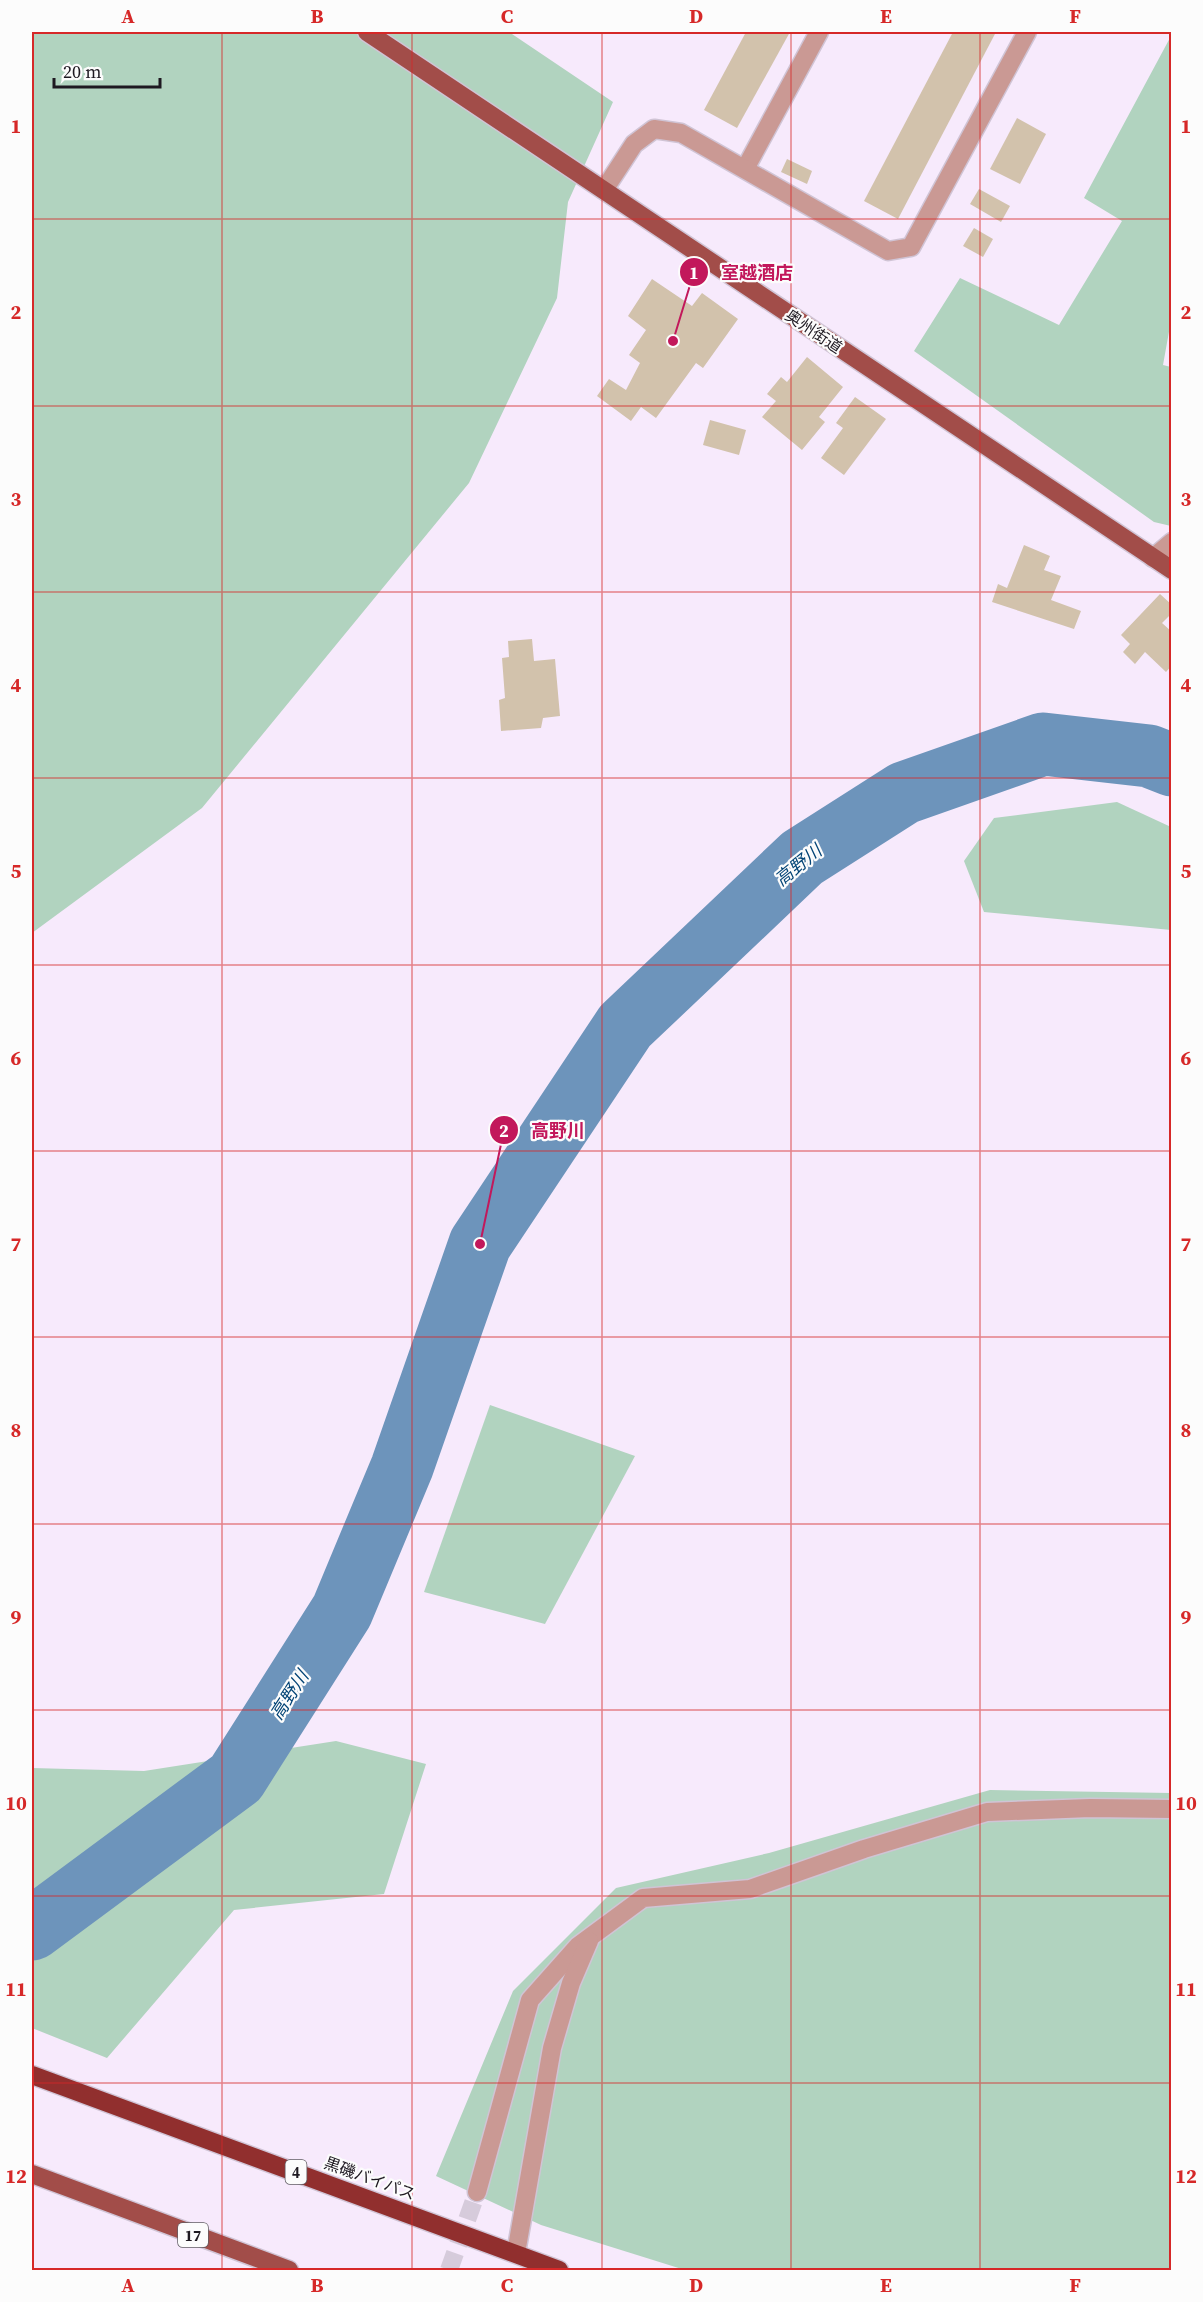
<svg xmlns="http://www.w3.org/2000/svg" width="1203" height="2302" viewBox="0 0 1203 2302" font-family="'Source Serif 4','Noto Sans JP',serif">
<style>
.green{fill:#b1d3bf}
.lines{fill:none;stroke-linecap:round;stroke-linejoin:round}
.river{stroke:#6d94bb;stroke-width:63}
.building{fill:#d2c2ac}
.minor-tunnel{stroke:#d6cbdb;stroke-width:18;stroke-dasharray:18 9;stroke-linecap:butt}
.minor-casing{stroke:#d0c4d5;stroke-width:21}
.major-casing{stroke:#d0c4d5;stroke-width:21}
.highway-casing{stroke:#d0c4d5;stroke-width:21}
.minor{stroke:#ca9994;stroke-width:18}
.major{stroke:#a24d49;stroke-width:18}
.highway{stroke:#912f2e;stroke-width:18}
.grid{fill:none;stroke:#d62828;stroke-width:1.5;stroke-opacity:0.55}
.labels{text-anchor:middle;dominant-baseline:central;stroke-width:4.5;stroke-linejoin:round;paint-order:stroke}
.shield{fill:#fcfcfc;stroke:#615d63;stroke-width:1.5}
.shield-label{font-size:15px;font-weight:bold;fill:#1e1921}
.street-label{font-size:16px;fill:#1e1921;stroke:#fcfcfc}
.water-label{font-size:18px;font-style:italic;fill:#034476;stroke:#fcfcfc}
.leader{fill:none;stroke:#c2185b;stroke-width:2}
.callout-dot{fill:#c2185b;stroke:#fcfcfc;stroke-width:2}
.mark-label{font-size:18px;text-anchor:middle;font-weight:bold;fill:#fff}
.callout-label{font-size:18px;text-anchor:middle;font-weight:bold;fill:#c2185b;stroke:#fcfcfc;stroke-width:4.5;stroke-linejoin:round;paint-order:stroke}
.neatline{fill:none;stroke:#d62828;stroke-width:2}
.grid-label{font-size:20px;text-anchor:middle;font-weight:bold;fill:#d62828}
</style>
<rect width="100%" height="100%" fill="#f7eafc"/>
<!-- green -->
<g class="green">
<polygon points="32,32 509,32 613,102 568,202 557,298 469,483 202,808 32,933"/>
<polygon points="1171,36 1172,315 1163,365 1171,367 1171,526 1154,522 914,351 960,278 1059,325 1122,221 1084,198"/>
<polygon points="1117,802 1171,827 1171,930 984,912 964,861 994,818"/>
<polygon points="490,1405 635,1456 545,1624 424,1592"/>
<polygon points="336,1741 426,1764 384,1894 234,1910 107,2058 32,2028 32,1768 144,1771"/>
<polygon points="990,1790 1171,1793 1171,2270 685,2270 541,2225 436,2176 513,1991 616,1888 769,1853"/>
</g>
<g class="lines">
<!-- river -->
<polyline class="river" points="32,1929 236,1778 342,1611 402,1467 480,1244 625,1026 802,858 904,793 1043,744 1149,756 1172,765"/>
</g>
<!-- building -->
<g class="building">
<polygon points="746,32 790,32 737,128 704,110"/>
<polygon points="953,32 996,32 898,219 864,201"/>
<polygon points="1017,118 1046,134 1020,184 990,169"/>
<polygon points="787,159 812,171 807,184 781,172"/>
<polygon points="979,189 1010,206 1001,222 970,204"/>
<polygon points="974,228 993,239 983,257 963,246"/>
<polygon points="652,279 692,306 702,293 738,319 703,368 696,363 656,418 641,407 631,421 597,396 609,379 626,390 640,363 629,355 646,330 628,316"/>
<polygon points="807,357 843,387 819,417 825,422 802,450 762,417 776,401 767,394 781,377 787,382"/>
<polygon points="855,397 886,419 844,475 821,458 843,428 836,423"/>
<polygon points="710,420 746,430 739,455 703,445"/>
<polygon points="1024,545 1050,556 1044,570 1061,576 1051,600 1081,611 1074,629 992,602 998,584 1007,588"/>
<polygon points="1160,594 1172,605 1172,613 1162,623 1172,632 1172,665 1166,672 1145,652 1135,664 1123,652 1130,644 1121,635"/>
<polygon points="532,639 534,661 555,659 560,716 543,718 541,728 501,731 499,700 505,698 502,658 509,657 508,641"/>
</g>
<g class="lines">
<!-- minor-tunnel -->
<polyline class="minor-tunnel" points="449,2270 477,2192"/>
<!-- minor casing -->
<g class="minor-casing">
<g id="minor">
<polyline points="745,169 819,32"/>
<polyline points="604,190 634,144 654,129 681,133 888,251 911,247 1027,32"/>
<polyline points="1153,558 1172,542"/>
<polyline points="477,2192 530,2000 578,1946 643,1898 750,1889 864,1849 987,1812 1090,1808 1172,1809"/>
<polyline points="516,2253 552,2048 571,1983 589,1941"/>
</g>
</g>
<!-- major casing -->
<g class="major-casing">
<g id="major">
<polyline points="367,32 1172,570"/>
<polyline points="32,2174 289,2270"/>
</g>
</g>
<!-- highway casing -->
<g class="highway-casing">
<polyline id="highway" points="32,2075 559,2270"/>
</g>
<!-- minor -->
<use href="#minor" class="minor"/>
<!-- major -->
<use href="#major" class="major"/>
<!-- highway -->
<use href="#highway" class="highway"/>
</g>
<!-- grid -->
<path class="grid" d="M222 32V2270M412 32V2270M602 32V2270M791 32V2270M980 32V2270M32 219H1172M32 406H1172M32 592H1172M32 778H1172M32 965H1172M32 1151H1172M32 1337H1172M32 1524H1172M32 1710H1172M32 1896H1172M32 2083H1172"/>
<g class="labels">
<!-- shield labels -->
<g class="shield">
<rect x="285.5" y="2160" width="21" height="24" rx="4.5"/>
<rect x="178" y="2223" width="30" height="24" rx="4.5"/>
</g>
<g class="shield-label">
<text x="296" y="2172">4</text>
<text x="193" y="2235">17</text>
</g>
<!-- street labels -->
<g class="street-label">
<text transform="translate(814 331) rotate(34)">奥州街道</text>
<text transform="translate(370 2178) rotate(20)">黒磯バイパス</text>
</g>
<!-- water labels -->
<g class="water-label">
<text transform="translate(798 865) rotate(-39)">高野川</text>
<text transform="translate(289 1695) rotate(-57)">高野川</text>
</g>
</g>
<!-- callouts -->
<path class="leader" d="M673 341L694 272M480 1244L504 1130"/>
<g class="callout-dot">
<circle cx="673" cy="341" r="6"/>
<circle cx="480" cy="1244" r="6"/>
<circle cx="694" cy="272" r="15"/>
<circle cx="504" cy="1130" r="15"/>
</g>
<g class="mark-label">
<text x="694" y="279">1</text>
<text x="504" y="1137">2</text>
</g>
<g class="callout-label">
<text x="757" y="279">室越酒店</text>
<text x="558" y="1137">高野川</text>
</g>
<!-- border -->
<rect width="1203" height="2302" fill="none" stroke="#fcfcfc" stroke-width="66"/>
<!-- scale -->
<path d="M54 78v9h106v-9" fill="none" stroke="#1e1921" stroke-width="3"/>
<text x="63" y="78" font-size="18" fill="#1e1921" stroke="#fcfcfc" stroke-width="4.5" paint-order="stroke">20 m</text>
<rect x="33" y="33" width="1137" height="2236" class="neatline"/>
<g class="grid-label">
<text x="128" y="23">A</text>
<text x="317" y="23">B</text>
<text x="507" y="23">C</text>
<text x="696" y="23">D</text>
<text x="886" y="23">E</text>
<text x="1075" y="23">F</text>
<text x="16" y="133">1</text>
<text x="1186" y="133">1</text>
<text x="16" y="319">2</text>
<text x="1186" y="319">2</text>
<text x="16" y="506">3</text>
<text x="1186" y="506">3</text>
<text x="16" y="692">4</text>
<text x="1186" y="692">4</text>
<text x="16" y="878">5</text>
<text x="1186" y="878">5</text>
<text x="16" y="1065">6</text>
<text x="1186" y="1065">6</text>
<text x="16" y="1251">7</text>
<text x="1186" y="1251">7</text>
<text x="16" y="1437">8</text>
<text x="1186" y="1437">8</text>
<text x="16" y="1624">9</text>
<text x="1186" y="1624">9</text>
<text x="16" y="1810">10</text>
<text x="1186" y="1810">10</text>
<text x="16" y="1996">11</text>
<text x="1186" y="1996">11</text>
<text x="16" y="2183">12</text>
<text x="1186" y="2183">12</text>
<text x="128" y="2292">A</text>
<text x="317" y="2292">B</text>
<text x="507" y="2292">C</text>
<text x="696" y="2292">D</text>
<text x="886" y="2292">E</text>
<text x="1075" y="2292">F</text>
</g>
</svg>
